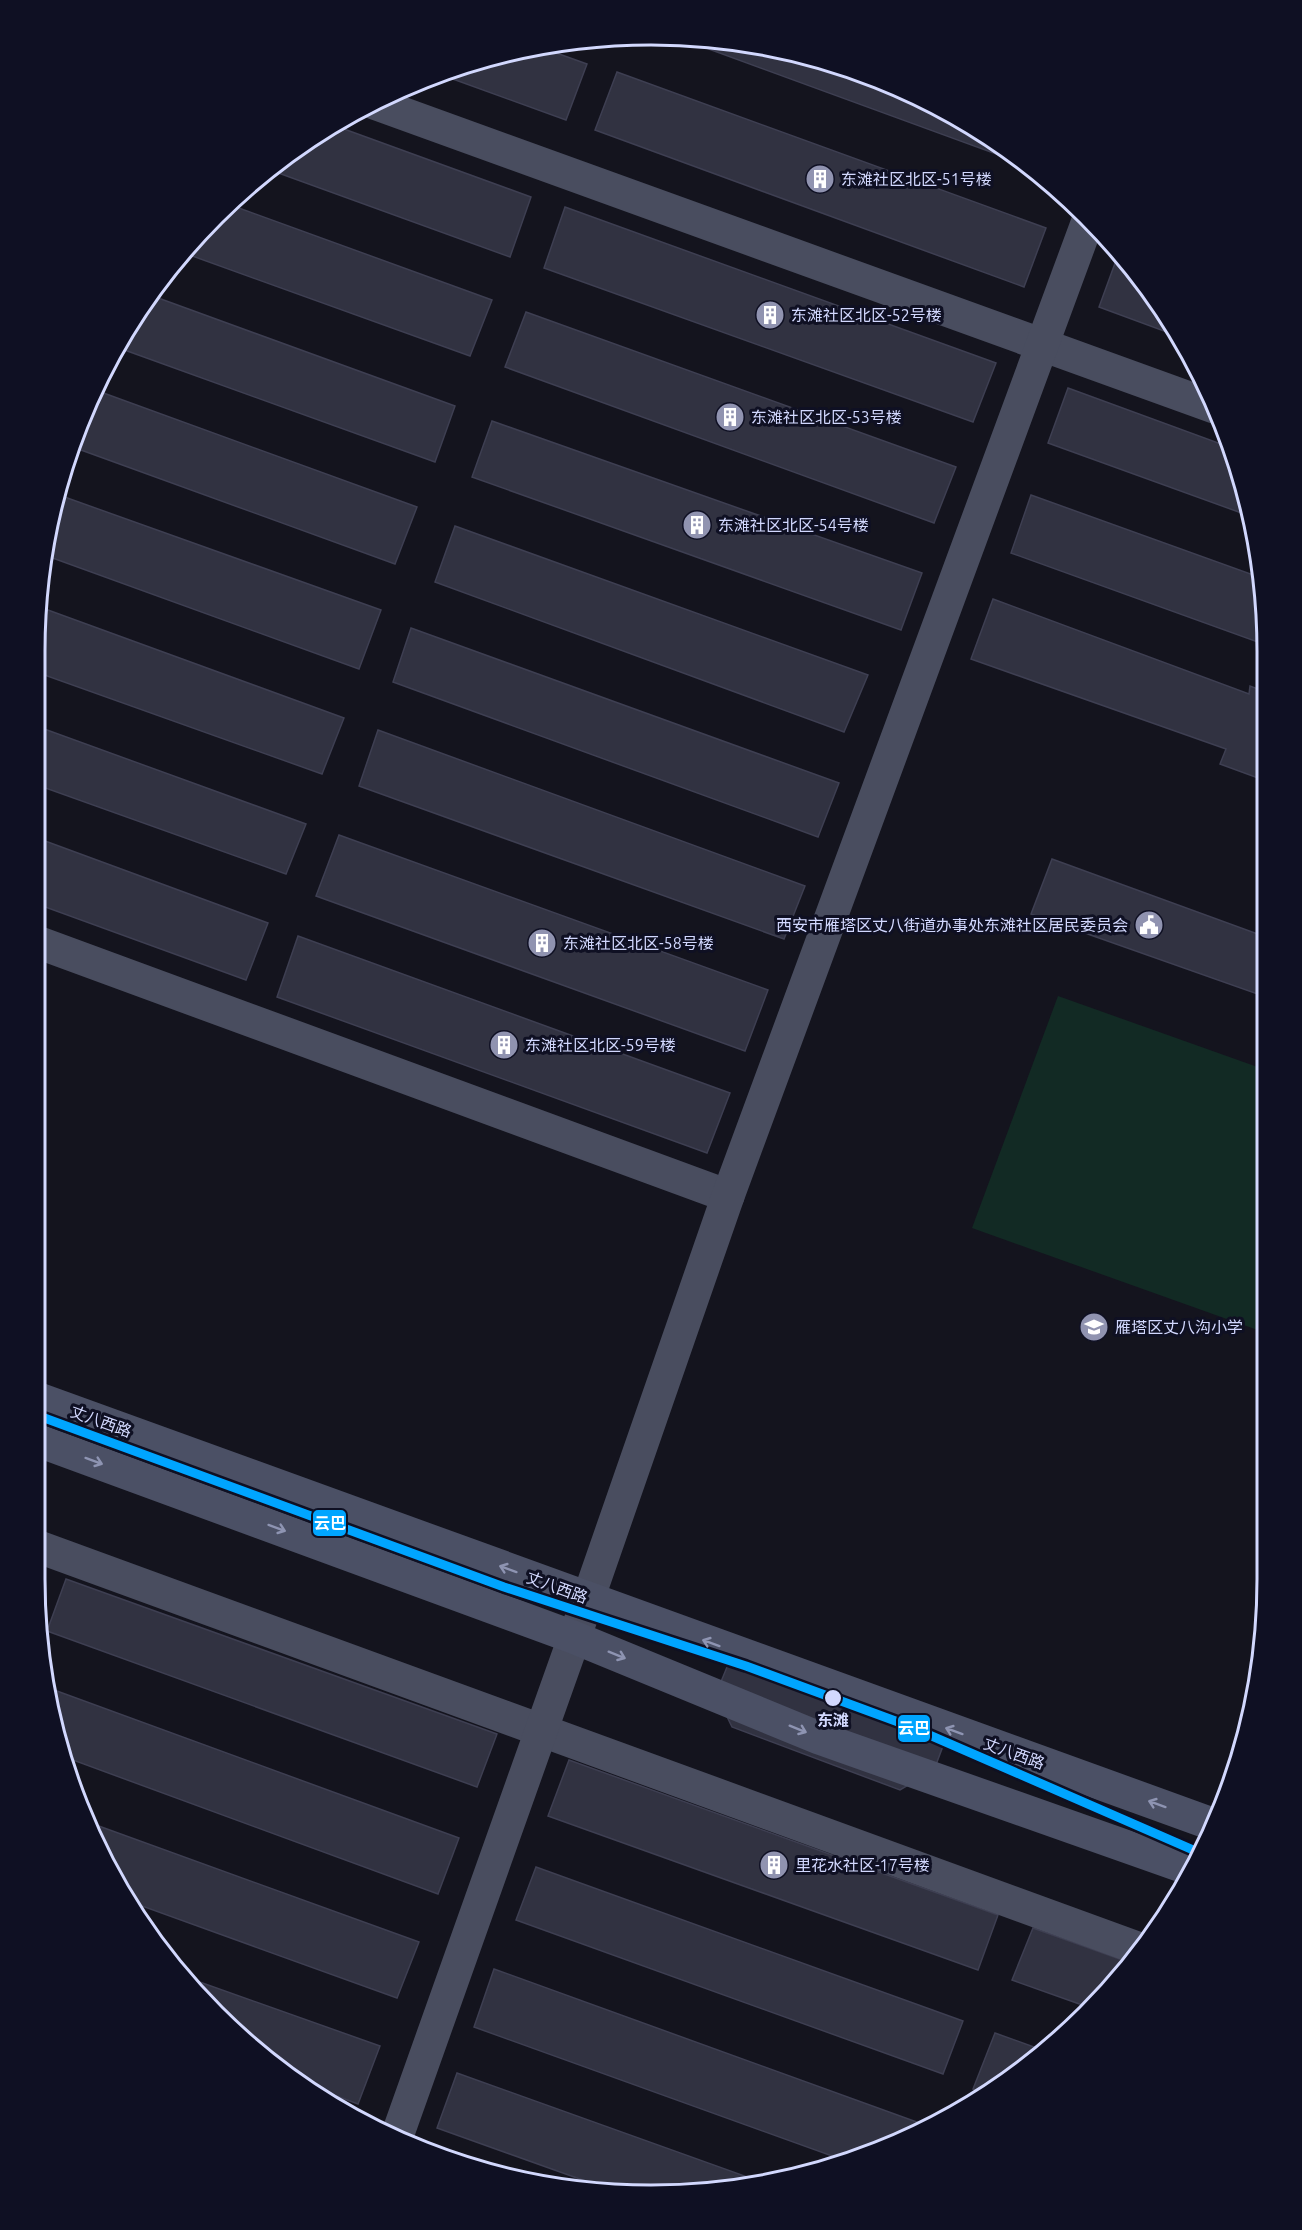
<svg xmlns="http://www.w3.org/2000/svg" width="1302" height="2230" viewBox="0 0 1302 2230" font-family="Ubuntu,'Noto Sans SC',sans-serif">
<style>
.green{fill:#122a24}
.building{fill:#313241;stroke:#3e3f52;stroke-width:1.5}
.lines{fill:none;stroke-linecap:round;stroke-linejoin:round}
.minor{stroke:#494d5f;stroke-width:33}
.secondary{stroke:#4b5065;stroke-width:33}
.rail-1-casing{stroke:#0f1023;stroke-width:14}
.rail-1{stroke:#00a5ff;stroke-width:9}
.oneway{stroke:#8e94b2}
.stop-dot{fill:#d2d8fe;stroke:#0f1023;stroke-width:2}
.labels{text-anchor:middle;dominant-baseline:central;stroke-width:6;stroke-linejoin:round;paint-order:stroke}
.poi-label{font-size:16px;fill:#d2d8fe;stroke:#0f1023;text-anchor:start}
.street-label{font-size:16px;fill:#d2d8fe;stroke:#0f1023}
.stop-label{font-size:16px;font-weight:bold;fill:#d2d8fe;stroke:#0f1023}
.rim{fill:none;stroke:#d2d8fe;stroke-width:3}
.line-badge{stroke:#0f1023;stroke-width:2}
.badge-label{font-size:16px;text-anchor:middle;font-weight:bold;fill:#fff}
</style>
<rect width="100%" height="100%" fill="#14141e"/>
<!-- green -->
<polygon class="green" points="1058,996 1266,1070 1266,1333 972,1228"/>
<!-- building -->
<g class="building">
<polygon points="676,37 771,46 887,81 993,138 1026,165"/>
<polygon points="530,46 537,46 587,64 566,120 439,74"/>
<polygon points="617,72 1046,228 1024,287 595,130"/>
<polygon points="333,125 531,197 510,257 270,170 308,139"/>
<polygon points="228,204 492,300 470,356 184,253 215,215"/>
<polygon points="565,207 996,363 973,422 544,268"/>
<polygon points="1118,255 1180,337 1099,307"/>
<polygon points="150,295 455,406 435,462 119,348 138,309"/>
<polygon points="526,312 956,467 934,523 505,367"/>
<polygon points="1068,388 1232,448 1247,515 1048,443"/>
<polygon points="98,391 417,507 395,564 70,446"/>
<polygon points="492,421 922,573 901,630 472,477"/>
<polygon points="59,495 381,610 359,669 47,556"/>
<polygon points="1031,495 1259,577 1266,610 1266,645 1011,553"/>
<polygon points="455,526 868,675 844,732 435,582"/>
<polygon points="993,599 1249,694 1250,686 1266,692 1266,781 1220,764 1226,749 971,659"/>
<polygon points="37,606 344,718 322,774 36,672"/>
<polygon points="411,628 839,783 818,837 393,682"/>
<polygon points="36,726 306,824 286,874 37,785"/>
<polygon points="378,730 805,886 784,939 359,786"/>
<polygon points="339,835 768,990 745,1051 316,896"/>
<polygon points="37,838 268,923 246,980 37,904"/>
<polygon points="1052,859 1266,937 1266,997 1031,914"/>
<polygon points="298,936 730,1093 707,1153 277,997"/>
<polygon points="66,1579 497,1734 477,1787 47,1631"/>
<polygon points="758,1656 924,1718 943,1746 934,1770 900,1790 732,1727 716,1694 727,1667"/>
<polygon points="46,1687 459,1838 438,1894 62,1756"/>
<polygon points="569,1760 998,1915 978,1970 548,1816"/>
<polygon points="85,1821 419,1942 397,1998 128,1901 98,1852"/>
<polygon points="536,1867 963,2021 943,2074 516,1920"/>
<polygon points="1033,1928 1128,1962 1088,2007 1012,1980"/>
<polygon points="494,1969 925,2125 923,2131 887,2149 846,2161 474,2027"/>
<polygon points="180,1975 380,2046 358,2104 296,2081 215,2015"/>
<polygon points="995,2033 1045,2051 986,2094 973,2089"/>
<polygon points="457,2073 767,2184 691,2194 616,2192 437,2128"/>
</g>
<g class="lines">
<!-- minor -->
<g class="minor">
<polyline points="374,103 1214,407"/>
<polyline points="37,942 728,1196"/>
<polyline points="39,1547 1140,1949"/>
<polyline points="396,2139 588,1599 728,1196 1089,218"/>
</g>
<!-- secondary -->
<g class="secondary">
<polyline points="39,1399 1212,1824"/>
<polyline points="39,1441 573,1637 819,1738 1190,1869"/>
</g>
<!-- rail-1 casing -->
<g class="rail-1-casing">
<polyline id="rail-1" points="39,1416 504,1587 746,1666 909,1726 1198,1852"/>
</g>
<!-- rail-1 -->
<use href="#rail-1" class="rail-1"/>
</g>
<!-- one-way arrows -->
<defs><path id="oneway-shaft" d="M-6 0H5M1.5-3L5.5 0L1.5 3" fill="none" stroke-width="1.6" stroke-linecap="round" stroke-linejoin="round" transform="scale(1.5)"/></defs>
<g class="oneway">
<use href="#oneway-shaft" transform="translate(94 1461) rotate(20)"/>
<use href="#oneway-shaft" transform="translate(277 1528) rotate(20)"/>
<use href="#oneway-shaft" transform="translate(508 1569) rotate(-160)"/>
<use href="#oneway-shaft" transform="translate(711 1643) rotate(-160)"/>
<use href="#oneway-shaft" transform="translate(617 1655) rotate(22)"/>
<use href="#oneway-shaft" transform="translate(798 1729) rotate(22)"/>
<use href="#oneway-shaft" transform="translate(954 1731) rotate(-160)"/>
<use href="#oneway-shaft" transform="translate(1157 1804) rotate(-160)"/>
</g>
<!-- icons -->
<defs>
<g id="building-disc" transform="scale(1.5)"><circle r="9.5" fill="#9093b0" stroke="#0f1023"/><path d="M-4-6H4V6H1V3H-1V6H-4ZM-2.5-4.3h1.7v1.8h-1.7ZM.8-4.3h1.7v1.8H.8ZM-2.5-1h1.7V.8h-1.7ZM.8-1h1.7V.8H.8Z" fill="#fff"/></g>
<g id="civic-disc" transform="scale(1.5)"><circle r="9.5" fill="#9093b0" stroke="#0f1023"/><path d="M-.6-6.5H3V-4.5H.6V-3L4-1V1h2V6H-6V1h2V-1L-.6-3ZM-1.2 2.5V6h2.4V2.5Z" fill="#fff"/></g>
<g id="school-disc" transform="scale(1.5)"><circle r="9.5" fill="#9093b0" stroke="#0f1023"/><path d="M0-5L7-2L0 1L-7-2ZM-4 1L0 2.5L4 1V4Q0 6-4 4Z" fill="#fff"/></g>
</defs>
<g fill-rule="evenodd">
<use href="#building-disc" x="820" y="179"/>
<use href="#building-disc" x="770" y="315"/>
<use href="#building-disc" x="730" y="417"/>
<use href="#building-disc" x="697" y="525"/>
<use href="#civic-disc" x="1149" y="925"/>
<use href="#building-disc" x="542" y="943"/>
<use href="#building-disc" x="504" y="1045"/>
<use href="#school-disc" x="1094" y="1327"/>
<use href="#building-disc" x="774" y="1865"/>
</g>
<!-- markers -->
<circle class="stop-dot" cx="833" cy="1698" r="9"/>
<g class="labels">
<!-- poi labels -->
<g class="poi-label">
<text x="841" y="179">东滩社区北区-51号楼</text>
<text x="791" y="315">东滩社区北区-52号楼</text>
<text x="751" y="417">东滩社区北区-53号楼</text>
<text x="718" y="525">东滩社区北区-54号楼</text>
<text x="1128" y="925" text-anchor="end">西安市雁塔区丈八街道办事处东滩社区居民委员会</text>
<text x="563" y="943">东滩社区北区-58号楼</text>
<text x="525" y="1045">东滩社区北区-59号楼</text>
<text x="1115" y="1327">雁塔区丈八沟小学</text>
<text x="795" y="1865">里花水社区-17号楼</text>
</g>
<!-- street labels -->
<g class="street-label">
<text transform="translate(101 1421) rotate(20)">丈八西路</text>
<text transform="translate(557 1587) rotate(20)">丈八西路</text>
<text transform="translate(1014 1753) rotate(20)">丈八西路</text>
</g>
<!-- stop labels -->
<g class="stop-label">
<text x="833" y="1720">东滩</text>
</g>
</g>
<!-- crop -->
<path d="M0 0H1302V2230H0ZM651 45H651A606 606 0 0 1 1257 651V1579A606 606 0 0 1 651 2185H651A606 606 0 0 1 45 1579V651A606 606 0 0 1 651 45Z" fill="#0f1023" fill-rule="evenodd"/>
<path class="rim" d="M651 45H651A606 606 0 0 1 1257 651V1579A606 606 0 0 1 651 2185H651A606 606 0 0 1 45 1579V651A606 606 0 0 1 651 45Z"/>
<g class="line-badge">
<rect x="312" y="1509" width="35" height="28" rx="6" fill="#00a5ff"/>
<rect x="897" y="1714" width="34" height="29" rx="6" fill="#00a5ff"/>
</g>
<g class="badge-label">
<text x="330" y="1529">云巴</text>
<text x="914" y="1734">云巴</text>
</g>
</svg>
